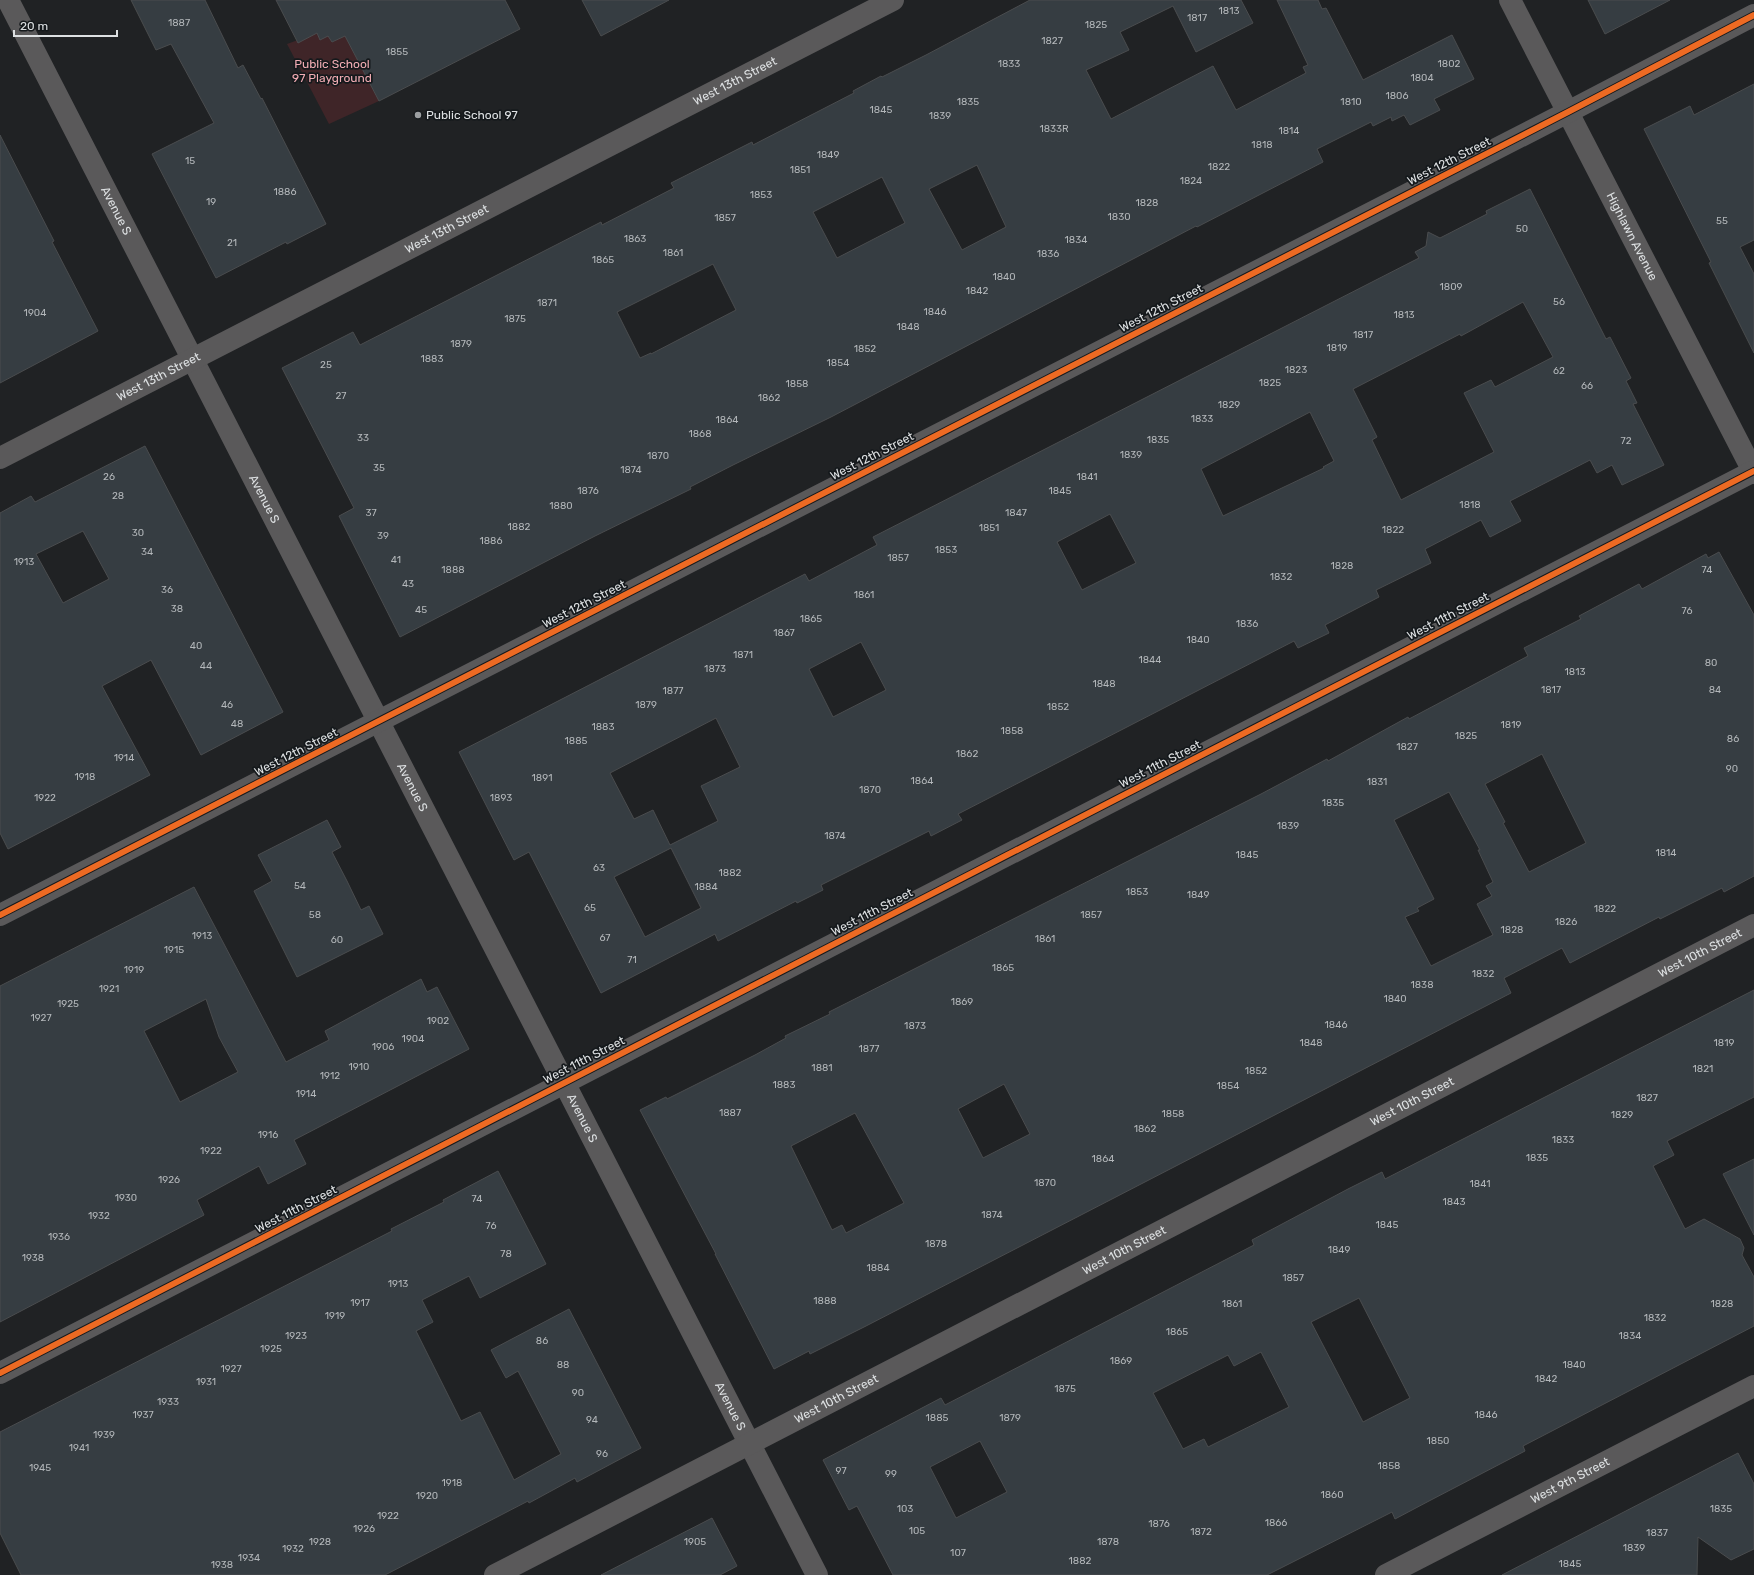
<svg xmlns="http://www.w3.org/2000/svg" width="1754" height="1575" viewBox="0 0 1754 1575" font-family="Rubik,sans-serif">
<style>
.green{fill:#3f2528}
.building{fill:#363d42;stroke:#4a4c4e;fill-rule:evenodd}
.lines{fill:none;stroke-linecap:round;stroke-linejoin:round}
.street{stroke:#5a595a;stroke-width:22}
.cycleway-casing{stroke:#15191c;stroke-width:8}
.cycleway{stroke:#ed6a23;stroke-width:6}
.poi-dot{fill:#9b9ea0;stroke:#15191c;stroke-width:1.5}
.labels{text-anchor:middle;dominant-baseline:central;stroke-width:3.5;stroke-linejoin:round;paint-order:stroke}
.number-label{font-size:10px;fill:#b3b7ba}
.park-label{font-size:12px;fill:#f1acb3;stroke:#15191c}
.street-label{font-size:12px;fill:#dde0e2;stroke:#15191c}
.poi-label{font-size:12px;fill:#dde0e2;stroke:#15191c;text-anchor:start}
</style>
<rect width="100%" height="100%" fill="#202224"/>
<!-- green -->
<polygon class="green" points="317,33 328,36 345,36 379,101 329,124 287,44"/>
<!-- building -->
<g class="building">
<polygon points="131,0 205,0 238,68 243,65 261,99 262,98 326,224 287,244 286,242 216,278 152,154 214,123 171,44 156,50"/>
<polygon points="276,0 505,0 520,29 379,101 345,36 332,42 328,36 320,40 317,33 298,43"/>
<polygon points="582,0 669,0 601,36"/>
<path d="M1030 0H1241L1253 23 1196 52 1173 6 1120 32 1129 50 1086 70 1111 119 1213 66 1236 110 1306 73 1303 67 1308 65 1277 0H1318L1322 9 1326 8 1363 80 1452 35 1474 79 1434 99 1440 110 1410 125 1404 115 1392 121 1391 117 1373 126 1371 122 1317 149 1323 162 1197 227 1196 226 831 417 733 465 690 487 691 489 595 536 400 637 339 516 354 508 282 368 353 332 360 345 601 222 602 225 674 188 671 183 752 142 753 145 854 93 853 91 881 76 882 77 926 55ZM977 165 1006 227 962 250 929 189ZM882 177 905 223 837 258 813 212ZM713 264 736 310 651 354V353L640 358 617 312Z"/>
<polygon points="1588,0 1670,0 1605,34"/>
<polygon points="1754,84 1754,240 1740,247 1754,274 1754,353 1709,263 1711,262 1644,129 1690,106 1694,115"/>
<polygon points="0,135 54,241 52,242 98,331 0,383"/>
<path d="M1530 189 1606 339 1610 337 1631 378 1626 381 1637 403 1633 404 1664 465 1622 485 1612 465 1597 473 1590 460 1510 501 1521 521 1490 537 1481 520 1425 549 1431 563 1376 590 1379 597 1325 625 1329 633 1298 648 1294 641 958 814 962 820 931 836 929 831 821 885 823 890 797 903 796 901 718 941 715 934 601 993 529 852 514 860 459 752 805 574 809 581 877 545 873 537 1419 258 1415 252 1426 246 1428 232 1440 238 1487 214 1486 211ZM1523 302 1553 357 1495 387 1491 380 1464 393 1494 452 1401 500 1372 440 1377 437 1353 389 1460 334 1461 336ZM1310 412 1334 461 1323 467 1324 468 1223 516 1201 469ZM1110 514 1136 563 1082 590 1057 542ZM861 642 886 690 833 717 809 669ZM716 718 740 767 701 786 718 821 670 845 653 810 634 819 610 773ZM671 848 701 908 645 937 614 877Z"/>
<path d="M145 446 283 712 201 755 151 660 102 686 150 775 8 849 0 833V513L31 496 35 502ZM83 531 109 579 63 603 36 554Z"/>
<path d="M1719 552 1754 615V876L1724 892 1722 888 1660 919 1659 917 1570 963 1562 948 1504 978 1511 993 866 1326 810 1354 809 1351 774 1369 715 1254H716L640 1110 666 1097 667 1099 755 1055 786 1038 785 1036 830 1014 829 1012 1261 794 1327 759 1328 761 1408 717 1409 719 1528 656 1524 648 1581 619 1579 616 1639 584 1642 589 1706 554 1708 558ZM1542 754 1586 843 1529 872 1503 823 1505 822 1485 784ZM1449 792 1480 850H1478L1493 882 1486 886 1492 896 1477 904 1493 935 1431 966 1405 917 1419 911 1417 908 1434 899 1394 820ZM1004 1084 1030 1134 983 1158 958 1109ZM855 1113 904 1203 846 1233 842 1225 832 1230 791 1146Z"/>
<polygon points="327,820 341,847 332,852 347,881 361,910 369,906 383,934 297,977 254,891 272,881 258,855"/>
<path d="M194 887 286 1062 329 1040 325 1031 421 979 427 992 437 987 469 1049 294 1140 306 1164 268 1184 259 1166 197 1200 204 1215 0 1322V986ZM206 999 219 1037 238 1072 180 1102 144 1031Z"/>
<path d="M1754 990V1097L1667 1141 1674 1155 1653 1166 1685 1229 1704 1219 1740 1239 1744 1248 1742 1255 1754 1277V1326L1523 1446 1525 1451 1429 1501 1395 1519 1392 1512 1267 1575H893L857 1506 849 1510 823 1460 941 1398 945 1405 1254 1245 1252 1240 1348 1189 1382 1172 1385 1179ZM1359 1298 1410 1398 1363 1422 1311 1322ZM1261 1352 1289 1407 1208 1447 1204 1439 1183 1449 1153 1393 1228 1355 1234 1366ZM980 1441 1007 1492 956 1518 930 1467Z"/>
<polygon points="1754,1159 1754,1235 1723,1174"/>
<polygon points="498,1171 546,1264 480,1298 469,1276 422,1300 433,1322 416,1331 461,1421 480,1412 514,1480 561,1454 518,1371 506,1378 491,1350 569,1309 641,1448 577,1482 575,1478 529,1503 528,1501 385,1575 21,1575 0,1533 0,1432 392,1231 391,1229 444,1202 443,1200"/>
<polygon points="1738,1453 1754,1484 1754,1549 1731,1560 1698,1537 1697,1575 1502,1575"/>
<polygon points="712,1518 737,1566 720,1575 601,1575"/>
</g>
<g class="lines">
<!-- street -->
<g class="street">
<path id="s1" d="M8 0 817 1575"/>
<path id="s2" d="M1510 0 1754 473"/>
<path id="s3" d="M0 458 893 0"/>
<polyline points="0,915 1568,112 1754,15"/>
<polyline points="0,1373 1754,471"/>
<path id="s4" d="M495 1575 1754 925"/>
<path id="s5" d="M1386 1575 1754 1386"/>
</g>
<!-- cycleway casing -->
<g class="cycleway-casing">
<g id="cycleway">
<polyline points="0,915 1568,112 1754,15"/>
<polyline points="0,1373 1754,471"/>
</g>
</g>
<!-- cycleway -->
<use href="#cycleway" class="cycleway"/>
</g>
<!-- markers -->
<circle class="poi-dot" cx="418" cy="115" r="4"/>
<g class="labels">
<!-- number labels -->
<g class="number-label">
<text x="1229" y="11">1813</text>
<text x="1197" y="18">1817</text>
<text x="179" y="23">1887</text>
<text x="1096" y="25">1825</text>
<text x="1052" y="41">1827</text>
<text x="397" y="52">1855</text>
<text x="1009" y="64">1833</text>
<text x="1449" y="64">1802</text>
<text x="1422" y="78">1804</text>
<text x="1397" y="96">1806</text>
<text x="968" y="102">1835</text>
<text x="1351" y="102">1810</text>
<text x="881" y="110">1845</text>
<text x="940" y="116">1839</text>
<text x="1054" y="129">1833R</text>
<text x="1289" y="131">1814</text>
<text x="1262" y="145">1818</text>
<text x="828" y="155">1849</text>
<text x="190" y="161">15</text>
<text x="1219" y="167">1822</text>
<text x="800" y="170">1851</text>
<text x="1191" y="181">1824</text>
<text x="285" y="192">1886</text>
<text x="761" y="195">1853</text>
<text x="211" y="202">19</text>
<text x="1147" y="203">1828</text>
<text x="1119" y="217">1830</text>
<text x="725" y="218">1857</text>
<text x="1722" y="221">55</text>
<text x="1522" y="229">50</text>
<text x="635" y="239">1863</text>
<text x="1076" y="240">1834</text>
<text x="232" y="243">21</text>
<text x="673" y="253">1861</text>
<text x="1048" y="254">1836</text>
<text x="603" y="260">1865</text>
<text x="1004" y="277">1840</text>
<text x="1451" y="287">1809</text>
<text x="977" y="291">1842</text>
<text x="1559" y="302">56</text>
<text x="547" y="303">1871</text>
<text x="935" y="312">1846</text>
<text x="35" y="313">1904</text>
<text x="1404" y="315">1813</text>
<text x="515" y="319">1875</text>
<text x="908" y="327">1848</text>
<text x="1363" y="335">1817</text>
<text x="461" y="344">1879</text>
<text x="1337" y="348">1819</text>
<text x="865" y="349">1852</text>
<text x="432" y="359">1883</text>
<text x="838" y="363">1854</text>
<text x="326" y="365">25</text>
<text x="1296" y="370">1823</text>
<text x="1559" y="371">62</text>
<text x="1270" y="383">1825</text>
<text x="797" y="384">1858</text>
<text x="1587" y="386">66</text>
<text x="341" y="396">27</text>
<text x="769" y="398">1862</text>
<text x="1229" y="405">1829</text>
<text x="1202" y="419">1833</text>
<text x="727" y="420">1864</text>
<text x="700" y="434">1868</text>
<text x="363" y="438">33</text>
<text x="1158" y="440">1835</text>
<text x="1626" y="441">72</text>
<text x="1131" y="455">1839</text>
<text x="658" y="456">1870</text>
<text x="379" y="468">35</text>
<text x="631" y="470">1874</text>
<text x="109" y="477">26</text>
<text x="1087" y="477">1841</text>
<text x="588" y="491">1876</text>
<text x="1060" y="491">1845</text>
<text x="118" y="496">28</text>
<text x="1470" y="505">1818</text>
<text x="561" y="506">1880</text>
<text x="371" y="513">37</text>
<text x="1016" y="513">1847</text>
<text x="519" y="527">1882</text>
<text x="989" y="528">1851</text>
<text x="1393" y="530">1822</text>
<text x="138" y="533">30</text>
<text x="383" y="536">39</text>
<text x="491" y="541">1886</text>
<text x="946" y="550">1853</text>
<text x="147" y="552">34</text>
<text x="898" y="558">1857</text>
<text x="396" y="560">41</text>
<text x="24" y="562">1913</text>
<text x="1342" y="566">1828</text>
<text x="453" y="570">1888</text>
<text x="1707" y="570">74</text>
<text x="1281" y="577">1832</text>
<text x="408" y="584">43</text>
<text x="167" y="590">36</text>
<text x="864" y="595">1861</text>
<text x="177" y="609">38</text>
<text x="421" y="610">45</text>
<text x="1687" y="611">76</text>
<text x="811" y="619">1865</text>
<text x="1247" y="624">1836</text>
<text x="784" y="633">1867</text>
<text x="1198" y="640">1840</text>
<text x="196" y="646">40</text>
<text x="743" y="655">1871</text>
<text x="1150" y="660">1844</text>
<text x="1711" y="663">80</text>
<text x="206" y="666">44</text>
<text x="715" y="669">1873</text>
<text x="1575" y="672">1813</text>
<text x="1104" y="684">1848</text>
<text x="1551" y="690">1817</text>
<text x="1715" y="690">84</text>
<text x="673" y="691">1877</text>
<text x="227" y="705">46</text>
<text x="646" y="705">1879</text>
<text x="1058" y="707">1852</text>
<text x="237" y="724">48</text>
<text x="1511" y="725">1819</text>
<text x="603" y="727">1883</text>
<text x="1012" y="731">1858</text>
<text x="1466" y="736">1825</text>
<text x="1733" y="739">86</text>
<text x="576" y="741">1885</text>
<text x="1407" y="747">1827</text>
<text x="967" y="754">1862</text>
<text x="124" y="758">1914</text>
<text x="1732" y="769">90</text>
<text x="85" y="777">1918</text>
<text x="542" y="778">1891</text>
<text x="922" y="781">1864</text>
<text x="1377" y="782">1831</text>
<text x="870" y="790">1870</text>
<text x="45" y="798">1922</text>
<text x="501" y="798">1893</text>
<text x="1333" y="803">1835</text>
<text x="1288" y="826">1839</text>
<text x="835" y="836">1874</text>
<text x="1666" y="853">1814</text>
<text x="1247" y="855">1845</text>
<text x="599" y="868">63</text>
<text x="730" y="873">1882</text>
<text x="300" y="886">54</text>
<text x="706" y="887">1884</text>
<text x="1137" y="892">1853</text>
<text x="1198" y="895">1849</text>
<text x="590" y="908">65</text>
<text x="1605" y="909">1822</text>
<text x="315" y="915">58</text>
<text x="1091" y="915">1857</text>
<text x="1566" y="922">1826</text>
<text x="1512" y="930">1828</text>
<text x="202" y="936">1913</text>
<text x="605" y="938">67</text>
<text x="1045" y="939">1861</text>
<text x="337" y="940">60</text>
<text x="174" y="950">1915</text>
<text x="632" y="960">71</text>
<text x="1003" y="968">1865</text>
<text x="134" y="970">1919</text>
<text x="1483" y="974">1832</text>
<text x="1422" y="985">1838</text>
<text x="109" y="989">1921</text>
<text x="1395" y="999">1840</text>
<text x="962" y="1002">1869</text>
<text x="68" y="1004">1925</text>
<text x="41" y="1018">1927</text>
<text x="438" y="1021">1902</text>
<text x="1336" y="1025">1846</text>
<text x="915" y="1026">1873</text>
<text x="413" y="1039">1904</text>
<text x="1311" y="1043">1848</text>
<text x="1724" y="1043">1819</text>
<text x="383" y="1047">1906</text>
<text x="869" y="1049">1877</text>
<text x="359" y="1067">1910</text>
<text x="822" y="1068">1881</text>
<text x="1703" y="1069">1821</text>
<text x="1256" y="1071">1852</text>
<text x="330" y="1076">1912</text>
<text x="784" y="1085">1883</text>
<text x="1228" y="1086">1854</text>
<text x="306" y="1094">1914</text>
<text x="1647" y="1098">1827</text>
<text x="730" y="1113">1887</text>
<text x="1173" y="1114">1858</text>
<text x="1622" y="1115">1829</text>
<text x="1145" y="1129">1862</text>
<text x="268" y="1135">1916</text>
<text x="1563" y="1140">1833</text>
<text x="211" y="1151">1922</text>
<text x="1537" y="1158">1835</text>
<text x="1103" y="1159">1864</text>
<text x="169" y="1180">1926</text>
<text x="1045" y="1183">1870</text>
<text x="1480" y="1184">1841</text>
<text x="126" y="1198">1930</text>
<text x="477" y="1199">74</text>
<text x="1454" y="1202">1843</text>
<text x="992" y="1215">1874</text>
<text x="99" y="1216">1932</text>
<text x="1387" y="1225">1845</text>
<text x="491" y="1226">76</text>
<text x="59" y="1237">1936</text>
<text x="936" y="1244">1878</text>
<text x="1339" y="1250">1849</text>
<text x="506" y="1254">78</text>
<text x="33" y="1258">1938</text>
<text x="878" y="1268">1884</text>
<text x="1293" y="1278">1857</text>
<text x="398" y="1284">1913</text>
<text x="825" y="1301">1888</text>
<text x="360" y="1303">1917</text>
<text x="1232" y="1304">1861</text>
<text x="1722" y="1304">1828</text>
<text x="335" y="1316">1919</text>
<text x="1655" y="1318">1832</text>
<text x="1177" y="1332">1865</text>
<text x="296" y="1336">1923</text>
<text x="1630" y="1336">1834</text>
<text x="542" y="1341">86</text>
<text x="271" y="1349">1925</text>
<text x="1121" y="1361">1869</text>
<text x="563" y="1365">88</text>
<text x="1574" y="1365">1840</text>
<text x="231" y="1369">1927</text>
<text x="1546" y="1379">1842</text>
<text x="206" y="1382">1931</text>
<text x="1065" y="1389">1875</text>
<text x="578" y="1393">90</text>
<text x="168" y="1402">1933</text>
<text x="143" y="1415">1937</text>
<text x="1486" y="1415">1846</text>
<text x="937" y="1418">1885</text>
<text x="1010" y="1418">1879</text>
<text x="592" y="1420">94</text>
<text x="104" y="1435">1939</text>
<text x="1438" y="1441">1850</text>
<text x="79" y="1448">1941</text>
<text x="602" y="1454">96</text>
<text x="1389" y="1466">1858</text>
<text x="40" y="1468">1945</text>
<text x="841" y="1471">97</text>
<text x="891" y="1474">99</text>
<text x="452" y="1483">1918</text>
<text x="1332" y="1495">1860</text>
<text x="427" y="1496">1920</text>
<text x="905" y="1509">103</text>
<text x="1721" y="1509">1835</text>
<text x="388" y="1516">1922</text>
<text x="1276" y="1523">1866</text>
<text x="1159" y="1524">1876</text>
<text x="364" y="1529">1926</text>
<text x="917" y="1531">105</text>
<text x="1201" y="1532">1872</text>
<text x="1657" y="1533">1837</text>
<text x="320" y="1542">1928</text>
<text x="695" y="1542">1905</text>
<text x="1108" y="1542">1878</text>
<text x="1634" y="1548">1839</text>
<text x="293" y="1549">1932</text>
<text x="958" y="1553">107</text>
<text x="249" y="1558">1934</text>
<text x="1080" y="1561">1882</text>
<text x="1570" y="1564">1845</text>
<text x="222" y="1565">1938</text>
</g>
<!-- park labels -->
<g class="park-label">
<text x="332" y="64">Public School<tspan x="332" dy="14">97 Playground</tspan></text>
</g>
<!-- street labels -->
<g class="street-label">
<text stroke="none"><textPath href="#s3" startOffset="826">West 13th Street</textPath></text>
<text transform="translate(1449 161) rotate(-27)">West 12th Street</text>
<text stroke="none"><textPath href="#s1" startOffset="237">Avenue S</textPath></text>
<text stroke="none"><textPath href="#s3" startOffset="502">West 13th Street</textPath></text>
<text stroke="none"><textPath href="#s2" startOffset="266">Highlawn Avenue</textPath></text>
<text transform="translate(1161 308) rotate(-27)">West 12th Street</text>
<text stroke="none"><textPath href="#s3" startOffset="178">West 13th Street</textPath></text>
<text transform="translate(872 456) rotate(-27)">West 12th Street</text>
<text stroke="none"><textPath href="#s1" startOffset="561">Avenue S</textPath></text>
<text transform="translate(584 604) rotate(-27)">West 12th Street</text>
<text transform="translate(1448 616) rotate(-27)">West 11th Street</text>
<text transform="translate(296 752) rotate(-27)">West 12th Street</text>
<text transform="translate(1160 764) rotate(-27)">West 11th Street</text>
<text stroke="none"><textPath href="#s1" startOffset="885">Avenue S</textPath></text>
<text transform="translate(872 912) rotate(-27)">West 11th Street</text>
<text stroke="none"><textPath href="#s4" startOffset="1356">West 10th Street</textPath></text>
<text transform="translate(584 1060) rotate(-27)">West 11th Street</text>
<text stroke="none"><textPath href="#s4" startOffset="1032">West 10th Street</textPath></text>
<text stroke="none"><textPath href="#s1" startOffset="1257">Avenue S</textPath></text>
<text transform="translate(296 1209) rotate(-27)">West 11th Street</text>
<text stroke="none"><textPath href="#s4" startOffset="708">West 10th Street</textPath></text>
<text stroke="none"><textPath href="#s4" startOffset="384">West 10th Street</textPath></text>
<text stroke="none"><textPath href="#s1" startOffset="1581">Avenue S</textPath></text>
<text stroke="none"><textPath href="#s5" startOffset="207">West 9th Street</textPath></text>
</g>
<!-- poi labels -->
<g class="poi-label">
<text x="426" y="115">Public School 97</text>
</g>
</g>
<!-- scale -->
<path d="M14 30v6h103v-6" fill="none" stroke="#dde0e2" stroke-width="2"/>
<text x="20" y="30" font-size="12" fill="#dde0e2" stroke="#15191c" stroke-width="3" paint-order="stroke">20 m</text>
</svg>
